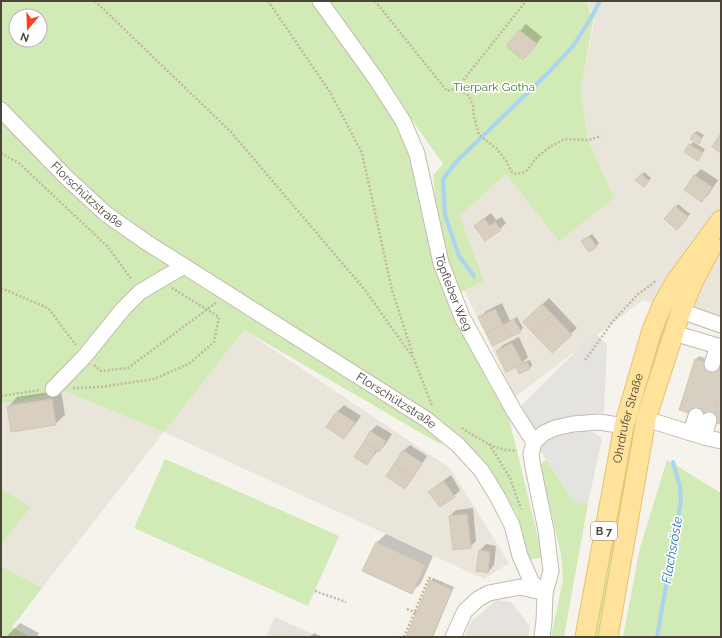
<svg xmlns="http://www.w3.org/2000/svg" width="722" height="638" viewBox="0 0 722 638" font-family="Raleway,sans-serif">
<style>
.residential{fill:#eae5da}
.industrial{fill:#e6e2dd}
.green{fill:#d2eab5;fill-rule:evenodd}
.parking{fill:#e5e3e0}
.shadow{fill:#0003}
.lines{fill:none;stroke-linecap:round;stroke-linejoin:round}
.stream{stroke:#a9d4f2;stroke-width:4}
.building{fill:#d8cfc1;stroke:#d3c7b4}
.minor-tunnel{stroke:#d4d0c8;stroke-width:15;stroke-dasharray:15 8;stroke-linecap:butt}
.minor-casing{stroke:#c2bbae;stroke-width:17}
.major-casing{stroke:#e6c16a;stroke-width:21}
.path{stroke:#c4b79f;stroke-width:2.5;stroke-dasharray:2 2;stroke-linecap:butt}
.minor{stroke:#fff;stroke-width:15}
.major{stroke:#ffe39c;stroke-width:19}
.labels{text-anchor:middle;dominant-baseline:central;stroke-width:3.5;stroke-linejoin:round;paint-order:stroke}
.shield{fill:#fff;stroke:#817c74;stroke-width:1}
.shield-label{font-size:11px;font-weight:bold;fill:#4b4439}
.park-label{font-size:12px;fill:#4a7f2a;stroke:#fff}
.street-label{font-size:12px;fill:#4b4439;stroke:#fff}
.water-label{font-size:13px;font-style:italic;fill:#2e7ab2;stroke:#fff}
</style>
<rect width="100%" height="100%" fill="#f6f3ec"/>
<!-- residential -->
<g class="residential">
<polygon points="588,1 721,1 721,330 643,300 515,397 465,291 484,281 460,216 506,174 614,198 588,140 581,91 594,22"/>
<polygon points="244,330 450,468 509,563 484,579 164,432 42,588 1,566 1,545 31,507 1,489 1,404 67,392 164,432"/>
</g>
<!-- industrial -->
<g class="industrial">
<polygon points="496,600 511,602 530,626 528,637 464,637 472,621"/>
<polygon points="275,617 317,636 319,637 266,637"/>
</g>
<!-- green -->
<g class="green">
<path d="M1 1H310L388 106 405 139 456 320 485 376 508 415 543 557 529 560 517 514 490 470 450 432 440 444 244 330 164 432 67 392 1 404ZM16 16H40V40H16Z"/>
<polygon points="328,1 587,1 593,21 581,91 588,140 614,198 559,241 506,174 460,216 484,281 456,295 438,233 433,175 443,164"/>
<polygon points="680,287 600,637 593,637 629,446 638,404 666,316"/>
<polygon points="165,459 339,536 308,606 134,528"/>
<polygon points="546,459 574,502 588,503 564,637 551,637 563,580 561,554 540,466"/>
<polygon points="667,460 721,493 721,637 623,637 640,548"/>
<polygon points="1,489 31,507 1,545"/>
<polygon points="1,566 42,588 12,627 30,637 1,637"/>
</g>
<!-- parking -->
<g class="parking">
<polygon points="594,333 607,344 604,412 578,416 554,421 535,430 521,406"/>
<polygon points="587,431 595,433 602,439 588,503 574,502 540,450 544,442 551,438 560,434"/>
</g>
<!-- shadow -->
<g class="shadow">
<polygon points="526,24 542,37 529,53 507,46"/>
<polygon points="697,131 704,135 699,143 694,134"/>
<polygon points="693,142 705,149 700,157 690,145"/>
<polygon points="701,169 718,180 708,195 702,201 685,190 695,175"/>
<polygon points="644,172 651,178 644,186 637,180"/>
<polygon points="678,204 690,214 680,226 676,207"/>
<polygon points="491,213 496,220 502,217 506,223 500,229 475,226"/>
<polygon points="592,234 599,243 596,246 582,241"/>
<polygon points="549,298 577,328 552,352 524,322"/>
<polygon points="502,303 510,321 517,317 523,328 520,331 480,318 486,311"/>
<polygon points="519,337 528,357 522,363 530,360 532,365 530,368 517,368 497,351 503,345"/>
<polygon points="699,356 721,364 721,423 680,409 696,359"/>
<polygon points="61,390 65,415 55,424 8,407 17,397"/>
<polygon points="344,405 361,416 350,431 344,438 328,427 338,411"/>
<polygon points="377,425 392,434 385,445 379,451 378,450 367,464 355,456 371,431"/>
<polygon points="410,445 427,456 411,481 405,487 403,451"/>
<polygon points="451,475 460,490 454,496 430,492 436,486"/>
<polygon points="473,508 476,541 470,547 450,516 456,510"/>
<polygon points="386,534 433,556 421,583 411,593 376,543"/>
<polygon points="486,544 496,546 494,565 488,572 480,550"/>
<polygon points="433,578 454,587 433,637 407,637 431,581"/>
<polygon points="20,623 39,633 37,637 6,637"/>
<polygon points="314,633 323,637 310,637"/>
</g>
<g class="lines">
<!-- stream -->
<g class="stream">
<polyline points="474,276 459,256 445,215 443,179 457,161 548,73 573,46 591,18 600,1"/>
<polyline points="657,637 681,501 680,487 673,462"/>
</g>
</g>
<!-- building -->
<g class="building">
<polygon points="519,30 537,44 523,60 506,46"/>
<polygon points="694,133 702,138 699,144 690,139"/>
<polygon points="721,133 721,153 712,147"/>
<polygon points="689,144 703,153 698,161 684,152"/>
<polygon points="641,174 649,181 644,187 635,180"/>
<polygon points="694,175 712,187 702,202 684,190"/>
<polygon points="675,206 688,217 677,230 664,219"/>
<polygon points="484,218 490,226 495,222 501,230 485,241 474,226"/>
<polygon points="589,236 597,247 589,252 581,241"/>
<polygon points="542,304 553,315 533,333 523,322"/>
<polygon points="495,309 503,325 486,333 478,317"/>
<polygon points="553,315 572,335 552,353 533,333"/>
<polygon points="514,319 521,332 510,337 503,325"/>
<polygon points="503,325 510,337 493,346 486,333"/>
<polygon points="512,343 523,364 506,372 496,351"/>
<polygon points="695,359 721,367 721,424 679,410"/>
<polygon points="527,362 530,369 519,374 516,367"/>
<polygon points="721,388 721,424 711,421"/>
<polygon points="52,399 56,425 11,432 7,406"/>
<polygon points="337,411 355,422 344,439 326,427"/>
<polygon points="370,431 386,441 379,452 364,442"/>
<polygon points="364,442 376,450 367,465 354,457"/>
<polygon points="403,450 422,463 413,477 394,464"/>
<polygon points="394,464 413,477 405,489 386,476"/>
<polygon points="444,481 455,497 440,507 428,492"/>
<polygon points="467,514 471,548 453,550 449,516"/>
<polygon points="376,542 425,565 412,594 362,571"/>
<polygon points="479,550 490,552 488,573 476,571"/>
<polygon points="430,580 452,590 432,637 406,637"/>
</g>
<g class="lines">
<!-- minor-tunnel -->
<g class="minor-tunnel">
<polyline points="696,416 712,364"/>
<polyline points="709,420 721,383"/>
</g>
<!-- minor casing -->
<g class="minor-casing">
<g id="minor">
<path id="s1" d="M320 1 376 79 403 121 417 154 441 263 462 317 514 411 534 442 531 454 533 467 546 530 551 571 545 593 544 621 542 637"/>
<path id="s2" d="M1 110 68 179 106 214 146 242 426 419 458 445 481 470 497 496 512 525 520 556 532 583 545 593"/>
<polyline points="681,311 721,325"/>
<polyline points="674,333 721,347"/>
<polyline points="712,364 718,346"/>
<polyline points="53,389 84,357 123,309 140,292 184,266"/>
<polyline points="646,419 704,437 709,420"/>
<polyline points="691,433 696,416"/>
<polyline points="704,437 721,441"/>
<polyline points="534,442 544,433 555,428 573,424 599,422 624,426"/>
<polyline points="453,637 465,611 478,599 489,593 520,587 542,592"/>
</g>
</g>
<!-- major casing -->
<g class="major-casing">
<g id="major">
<path id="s3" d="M585 637 624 426 652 330 662 306 676 281 721 220"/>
<polyline points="608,637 646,419 681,311 693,282 712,246"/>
</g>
</g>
<!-- path -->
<g class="path">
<polyline points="95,1 231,132 365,290 414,359 432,406"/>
<polyline points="268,1 330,92 362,153 392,290 413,355"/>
<polyline points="375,1 447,91 457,88 526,1"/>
<polyline points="457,88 469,96 473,106 474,117 479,135 496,148 507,162 511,171 516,174 522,173 527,170 537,157 551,146 565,139 588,140 601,136"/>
<polyline points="1,153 20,164 108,247 132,280"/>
<polyline points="1,288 48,308 76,345"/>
<polyline points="585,360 614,320 637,295 656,281"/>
<polyline points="94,365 101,371 128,368 217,302"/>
<polyline points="73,388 100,387 154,379 190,363 214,342 219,317 172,288"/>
<polyline points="1,396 40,390"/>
<path d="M462 428C478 438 498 453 517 450"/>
<polyline points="489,444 510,478 521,509"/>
<polyline points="315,591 346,602"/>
<polyline points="407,609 416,613"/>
<polyline points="394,637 395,637"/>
<polyline points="404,637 429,578 442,583"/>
</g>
<!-- minor -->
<use href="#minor" class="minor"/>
<!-- major -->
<use href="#major" class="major"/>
</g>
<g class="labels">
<!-- shield labels -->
<rect class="shield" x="591" y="522" width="26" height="18" rx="3"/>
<g class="shield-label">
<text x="604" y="531">B 7</text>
</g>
<!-- park labels -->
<g class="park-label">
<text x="494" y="87">Tierpark Gotha</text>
</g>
<!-- street labels -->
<g class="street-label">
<text stroke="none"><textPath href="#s2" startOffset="121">Florschützstraße</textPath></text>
<text stroke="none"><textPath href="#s1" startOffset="325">Töpfleber Weg</textPath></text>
<text stroke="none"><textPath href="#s2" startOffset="493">Florschützstraße</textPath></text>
<text stroke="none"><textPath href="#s3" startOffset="223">Ohrdrufer Straße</textPath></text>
</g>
<!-- water labels -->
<g class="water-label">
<text transform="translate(672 550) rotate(-80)">Flachsröste</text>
</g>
</g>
<!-- border -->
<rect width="722" height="638" fill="none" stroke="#4b4439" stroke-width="4"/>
<!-- north arrow -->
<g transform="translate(28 28) rotate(199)"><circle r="19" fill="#ffffff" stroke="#b7b4b0"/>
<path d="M0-3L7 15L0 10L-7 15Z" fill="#fc3f1d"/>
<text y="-6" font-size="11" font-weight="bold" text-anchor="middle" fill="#4b4439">N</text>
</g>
</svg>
